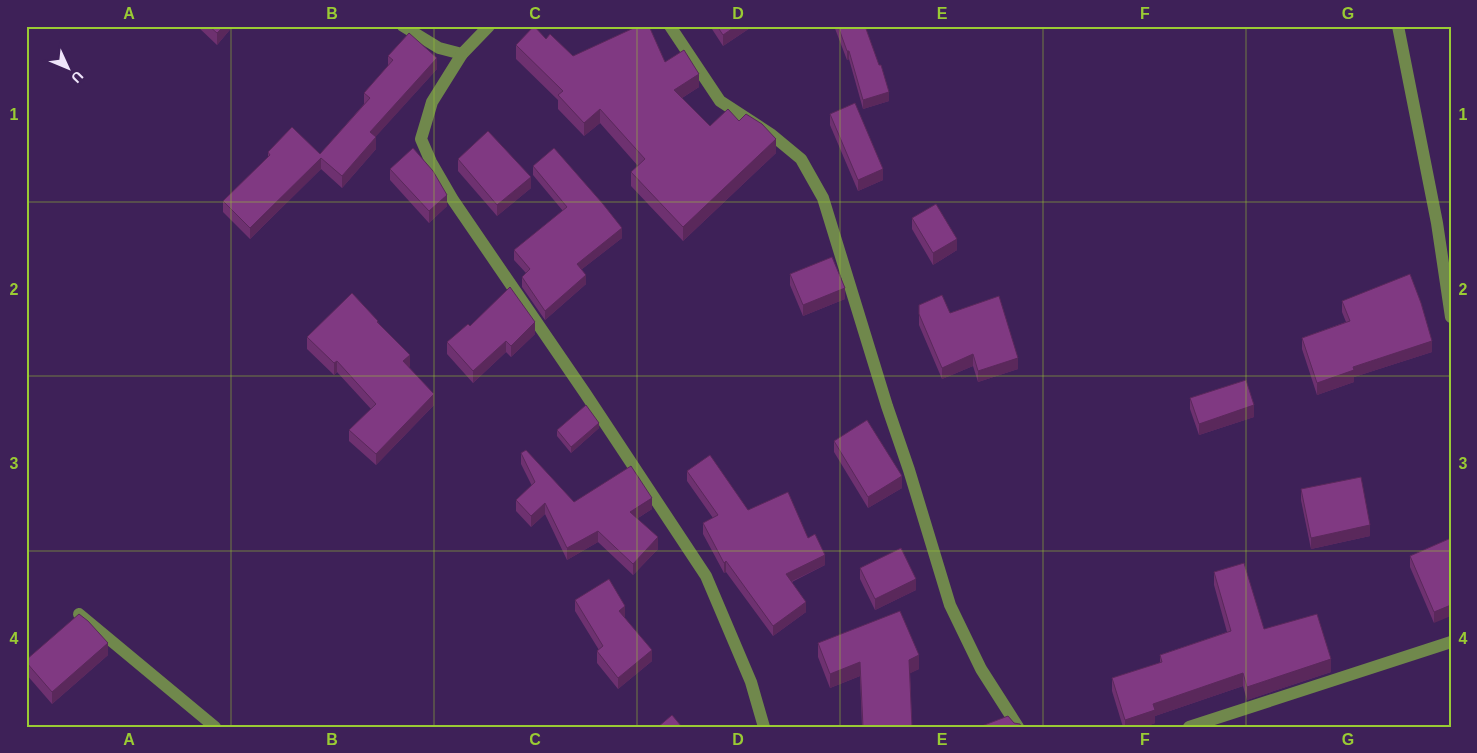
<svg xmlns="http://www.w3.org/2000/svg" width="1477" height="753" viewBox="0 0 1477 753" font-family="Helvetica,sans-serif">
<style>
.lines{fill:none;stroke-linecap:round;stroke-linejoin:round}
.minor{stroke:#70884c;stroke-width:12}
.wall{fill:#6e3170}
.shaded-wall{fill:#5a285b}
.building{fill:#803982;stroke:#5a285b}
.grid{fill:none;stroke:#9acb34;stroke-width:1;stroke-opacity:0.55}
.neatline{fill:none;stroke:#9acb34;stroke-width:2}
.grid-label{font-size:16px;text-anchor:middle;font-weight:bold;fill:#9acb34}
</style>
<rect width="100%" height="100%" fill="#3e2158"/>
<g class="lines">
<!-- minor -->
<g class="minor">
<polyline points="403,26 439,48 462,54 489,26"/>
<polyline points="670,26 720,101 772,135 801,159 823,198 887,406 909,470 950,605 981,669 1018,727"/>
<polyline points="1398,26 1437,223 1451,317"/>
<polyline points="462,54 432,102 427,119 421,139 431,162 453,200 585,393 706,576 751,682 764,727"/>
<polyline points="79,614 215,727"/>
<polyline points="1189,727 1451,642"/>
</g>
</g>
<!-- wall -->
<g class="wall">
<polygon points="197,26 233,26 217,45"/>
<polygon points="710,26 750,26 750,28 723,46"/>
<polygon points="834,26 865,26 889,101 863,109 849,59 847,60"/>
<polygon points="546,39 573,56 665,62 699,87 682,98 710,126 739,121 776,153 683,241 631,186 631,172 638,166 600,123 584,136 558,109 558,100 516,59 516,45"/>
<polygon points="388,56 437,69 375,137 376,149 342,188 321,169 250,239 223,212 223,201 268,157 268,152 320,154 364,104 364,93 388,66"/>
<polygon points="830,114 883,180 858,191 830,125"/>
<polygon points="458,159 531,188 497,216 458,171"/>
<polygon points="533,166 622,238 582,269 586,284 545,320 522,287 522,277 526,273 514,260 514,250 563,211 533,175"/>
<polygon points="390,169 447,206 429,223 390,180"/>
<polygon points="912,218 957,250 933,265 912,229"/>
<polygon points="790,274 845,299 803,316 790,285"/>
<polygon points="1342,301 1432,352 1354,377 1354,382 1317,395 1302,349 1302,338 1346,322 1342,312"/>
<polygon points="919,305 950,313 1018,369 978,382 973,366 942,379 919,325"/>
<polygon points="378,322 410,366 408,367 434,405 376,465 349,441 349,430 371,409 337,372 334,375 307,349 307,337"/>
<polygon points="470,326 535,334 511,357 506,352 473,383 447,354 447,342"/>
<polygon points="1190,398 1254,417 1199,435 1190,409"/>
<polygon points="599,428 571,453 557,436 557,430"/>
<polygon points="834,441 902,488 868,508 834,452"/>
<polygon points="521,453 574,502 652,509 638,518 658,549 633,575 598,542 567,560 545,514 531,527 516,511 516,500 532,486 521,464"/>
<polygon points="687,471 748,510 808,538 825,565 792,582 806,612 773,636 726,572 724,573 703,534 703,523 713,518 687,481"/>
<polygon points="1301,489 1370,536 1311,549 1301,500"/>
<polygon points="1451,538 1434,623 1410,567 1410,556"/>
<polygon points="860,568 916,590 875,610 860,579"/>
<polygon points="1214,572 1264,629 1331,672 1247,700 1243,686 1155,716 1155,723 1145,727 1123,727 1112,691 1112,678 1160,663 1160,655 1227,632 1214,585"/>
<polygon points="575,600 625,618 652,661 618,689 597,663 597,651 599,650 575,611"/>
<polygon points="818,643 919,669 910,673 912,727 862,727 860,676 830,688 818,657"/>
<polygon points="108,655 52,704 26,674 26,660"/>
</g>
<!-- shaded-wall -->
<g class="shaded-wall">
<polygon points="224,26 233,26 217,45 217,33"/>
<polygon points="736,26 750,26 750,28 723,46 723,35"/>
<polygon points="847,51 849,51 849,59 847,60"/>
<polygon points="437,58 437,69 370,143 370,132"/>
<polygon points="699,74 699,87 674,103 674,90"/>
<polygon points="889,92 889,101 863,109 863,100"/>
<polygon points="600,109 600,123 584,136 584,123"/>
<polygon points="376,137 376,149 342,188 342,176"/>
<polygon points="776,139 776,153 683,241 683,227"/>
<polygon points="321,158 321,169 250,239 250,228"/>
<polygon points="883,169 883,180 858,191 858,180"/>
<polygon points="531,177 531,188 497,216 497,205"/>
<polygon points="447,195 447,206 429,223 429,211"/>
<polygon points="622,228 622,238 577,273 577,264"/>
<polygon points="957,239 957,250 933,265 933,253"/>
<polygon points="586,275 586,284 545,320 545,311"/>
<polygon points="845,288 845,299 803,316 803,305"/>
<polygon points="535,322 535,334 511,357 511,346"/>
<polygon points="506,341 506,352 473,383 473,371"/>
<polygon points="1432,341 1432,352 1354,377 1354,382 1317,395 1317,383 1353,367"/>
<polygon points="973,354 973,366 942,379 942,368"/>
<polygon points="410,355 410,366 403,373 403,361"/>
<polygon points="1018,358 1018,369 978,382 978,371"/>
<polygon points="337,361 337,372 334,375 334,363"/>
<polygon points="434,394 434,405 376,465 376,454"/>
<polygon points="1254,405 1254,417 1199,435 1199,424"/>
<polygon points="599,423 599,428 571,453 571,447"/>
<polygon points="902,476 902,488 868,508 868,497"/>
<polygon points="652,498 652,509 630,523 630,512"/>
<polygon points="545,503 545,514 531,527 531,516"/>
<polygon points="1370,525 1370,536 1311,549 1311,538"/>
<polygon points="598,531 598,542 567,560 567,548"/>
<polygon points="658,537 658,549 633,575 633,564"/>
<polygon points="825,555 825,565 786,584 786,574"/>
<polygon points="726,561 726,572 724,573 724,563"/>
<polygon points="916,579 916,590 875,610 875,599"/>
<polygon points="806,602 806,612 773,636 773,626"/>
<polygon points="1451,605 1451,616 1434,623 1434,612"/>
<polygon points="625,606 625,618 619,622 619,611"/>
<polygon points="108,643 108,655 52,704 52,692"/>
<polygon points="652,650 652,661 618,689 618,678"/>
<polygon points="919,655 919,669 909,674 909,660"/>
<polygon points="1331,659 1331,672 1247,700 1247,687"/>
<polygon points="860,662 860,676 830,688 830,674"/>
<polygon points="1243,673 1243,686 1155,716 1155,723 1145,727 1125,727 1125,720 1153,704"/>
</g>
<!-- building -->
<g class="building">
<polygon points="209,26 224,26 217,33"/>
<polygon points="534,26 546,39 550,34 573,56 638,26 649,26 665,62 684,50 699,74 674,90 710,126 728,109 739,121 746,114 762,124 776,139 683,227 631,172 645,159 600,109 584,123 558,95 563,91 516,45"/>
<polygon points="717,26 736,26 723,35"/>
<polygon points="838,26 865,26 879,65 881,65 889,92 863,100 849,51 847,51"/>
<polygon points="409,33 437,58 370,132 376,137 342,176 321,158 250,228 223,201 270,155 268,152 292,127 320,154 370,98 364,93 393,60 388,56"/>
<polygon points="855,103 883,169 858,180 830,114"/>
<polygon points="488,131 531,177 497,205 458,159"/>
<polygon points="413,148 433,171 447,195 429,211 390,169"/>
<polygon points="554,148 603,204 622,228 577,264 586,275 545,311 522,277 530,269 514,250 567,207 533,166"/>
<polygon points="936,204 957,239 933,253 912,218"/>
<polygon points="832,257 845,288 803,305 790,274"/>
<polygon points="1410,274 1421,303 1432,341 1353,367 1354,370 1317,383 1302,338 1350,321 1342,301"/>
<polygon points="510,287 535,322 511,346 506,341 473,371 447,342 468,324 470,326"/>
<polygon points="352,293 378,321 377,322 410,355 403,361 434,394 376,454 349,430 376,404 337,361 334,363 307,337"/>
<polygon points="942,295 950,313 999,296 1018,358 978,371 973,354 942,368 919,314 919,305"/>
<polygon points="1246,380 1254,405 1199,424 1190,398"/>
<polygon points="586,405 599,423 571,447 557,430"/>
<polygon points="867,420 902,476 868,497 834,441"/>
<polygon points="526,450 574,502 631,466 652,498 630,512 658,537 633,564 598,531 567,548 545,503 531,516 516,500 535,482 521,453"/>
<polygon points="710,455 748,510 788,492 808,538 815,534 825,555 786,574 806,602 773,626 726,561 724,563 703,523 718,515 687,471"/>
<polygon points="1361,477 1370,525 1311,538 1301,489"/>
<polygon points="1451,538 1451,605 1434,612 1410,556"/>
<polygon points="901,548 916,579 875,599 860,568"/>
<polygon points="1244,563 1264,629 1317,614 1331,659 1247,687 1243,673 1153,704 1155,710 1125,720 1112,678 1162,662 1160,655 1231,631 1214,572"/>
<polygon points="609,579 625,606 619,611 652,650 618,678 597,651 603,646 575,600"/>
<polygon points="900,611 919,655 909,660 912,727 863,727 860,662 830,674 818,643"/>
<polygon points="79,614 88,621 108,643 52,692 26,662 26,660"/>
<polygon points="672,715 682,727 658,727"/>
<polygon points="1008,716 1014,723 1020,724 1021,727 979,727"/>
</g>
<!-- grid -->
<path class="grid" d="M231 26V727M434 26V727M637 26V727M840 26V727M1043 26V727M1246 26V727M26 202H1451M26 376H1451M26 551H1451"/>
<!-- border -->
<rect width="1477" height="753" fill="none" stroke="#3e2158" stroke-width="55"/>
<!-- north arrow -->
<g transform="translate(68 68) rotate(134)" stroke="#3e2158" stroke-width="4" paint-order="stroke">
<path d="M0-4L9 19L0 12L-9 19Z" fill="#efe5fa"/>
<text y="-8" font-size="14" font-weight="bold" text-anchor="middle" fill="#efe5fa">U</text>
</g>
<rect x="28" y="28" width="1422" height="698" class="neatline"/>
<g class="grid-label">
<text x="129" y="19">A</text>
<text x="332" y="19">B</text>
<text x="535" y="19">C</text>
<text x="738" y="19">D</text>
<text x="942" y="19">E</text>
<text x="1145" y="19">F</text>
<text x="1348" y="19">G</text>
<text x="14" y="120">1</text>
<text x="1463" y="120">1</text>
<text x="14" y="295">2</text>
<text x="1463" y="295">2</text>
<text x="14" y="469">3</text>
<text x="1463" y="469">3</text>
<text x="14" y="644">4</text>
<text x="1463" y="644">4</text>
<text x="129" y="745">A</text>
<text x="332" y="745">B</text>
<text x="535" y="745">C</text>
<text x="738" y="745">D</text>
<text x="942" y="745">E</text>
<text x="1145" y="745">F</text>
<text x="1348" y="745">G</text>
</g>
</svg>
